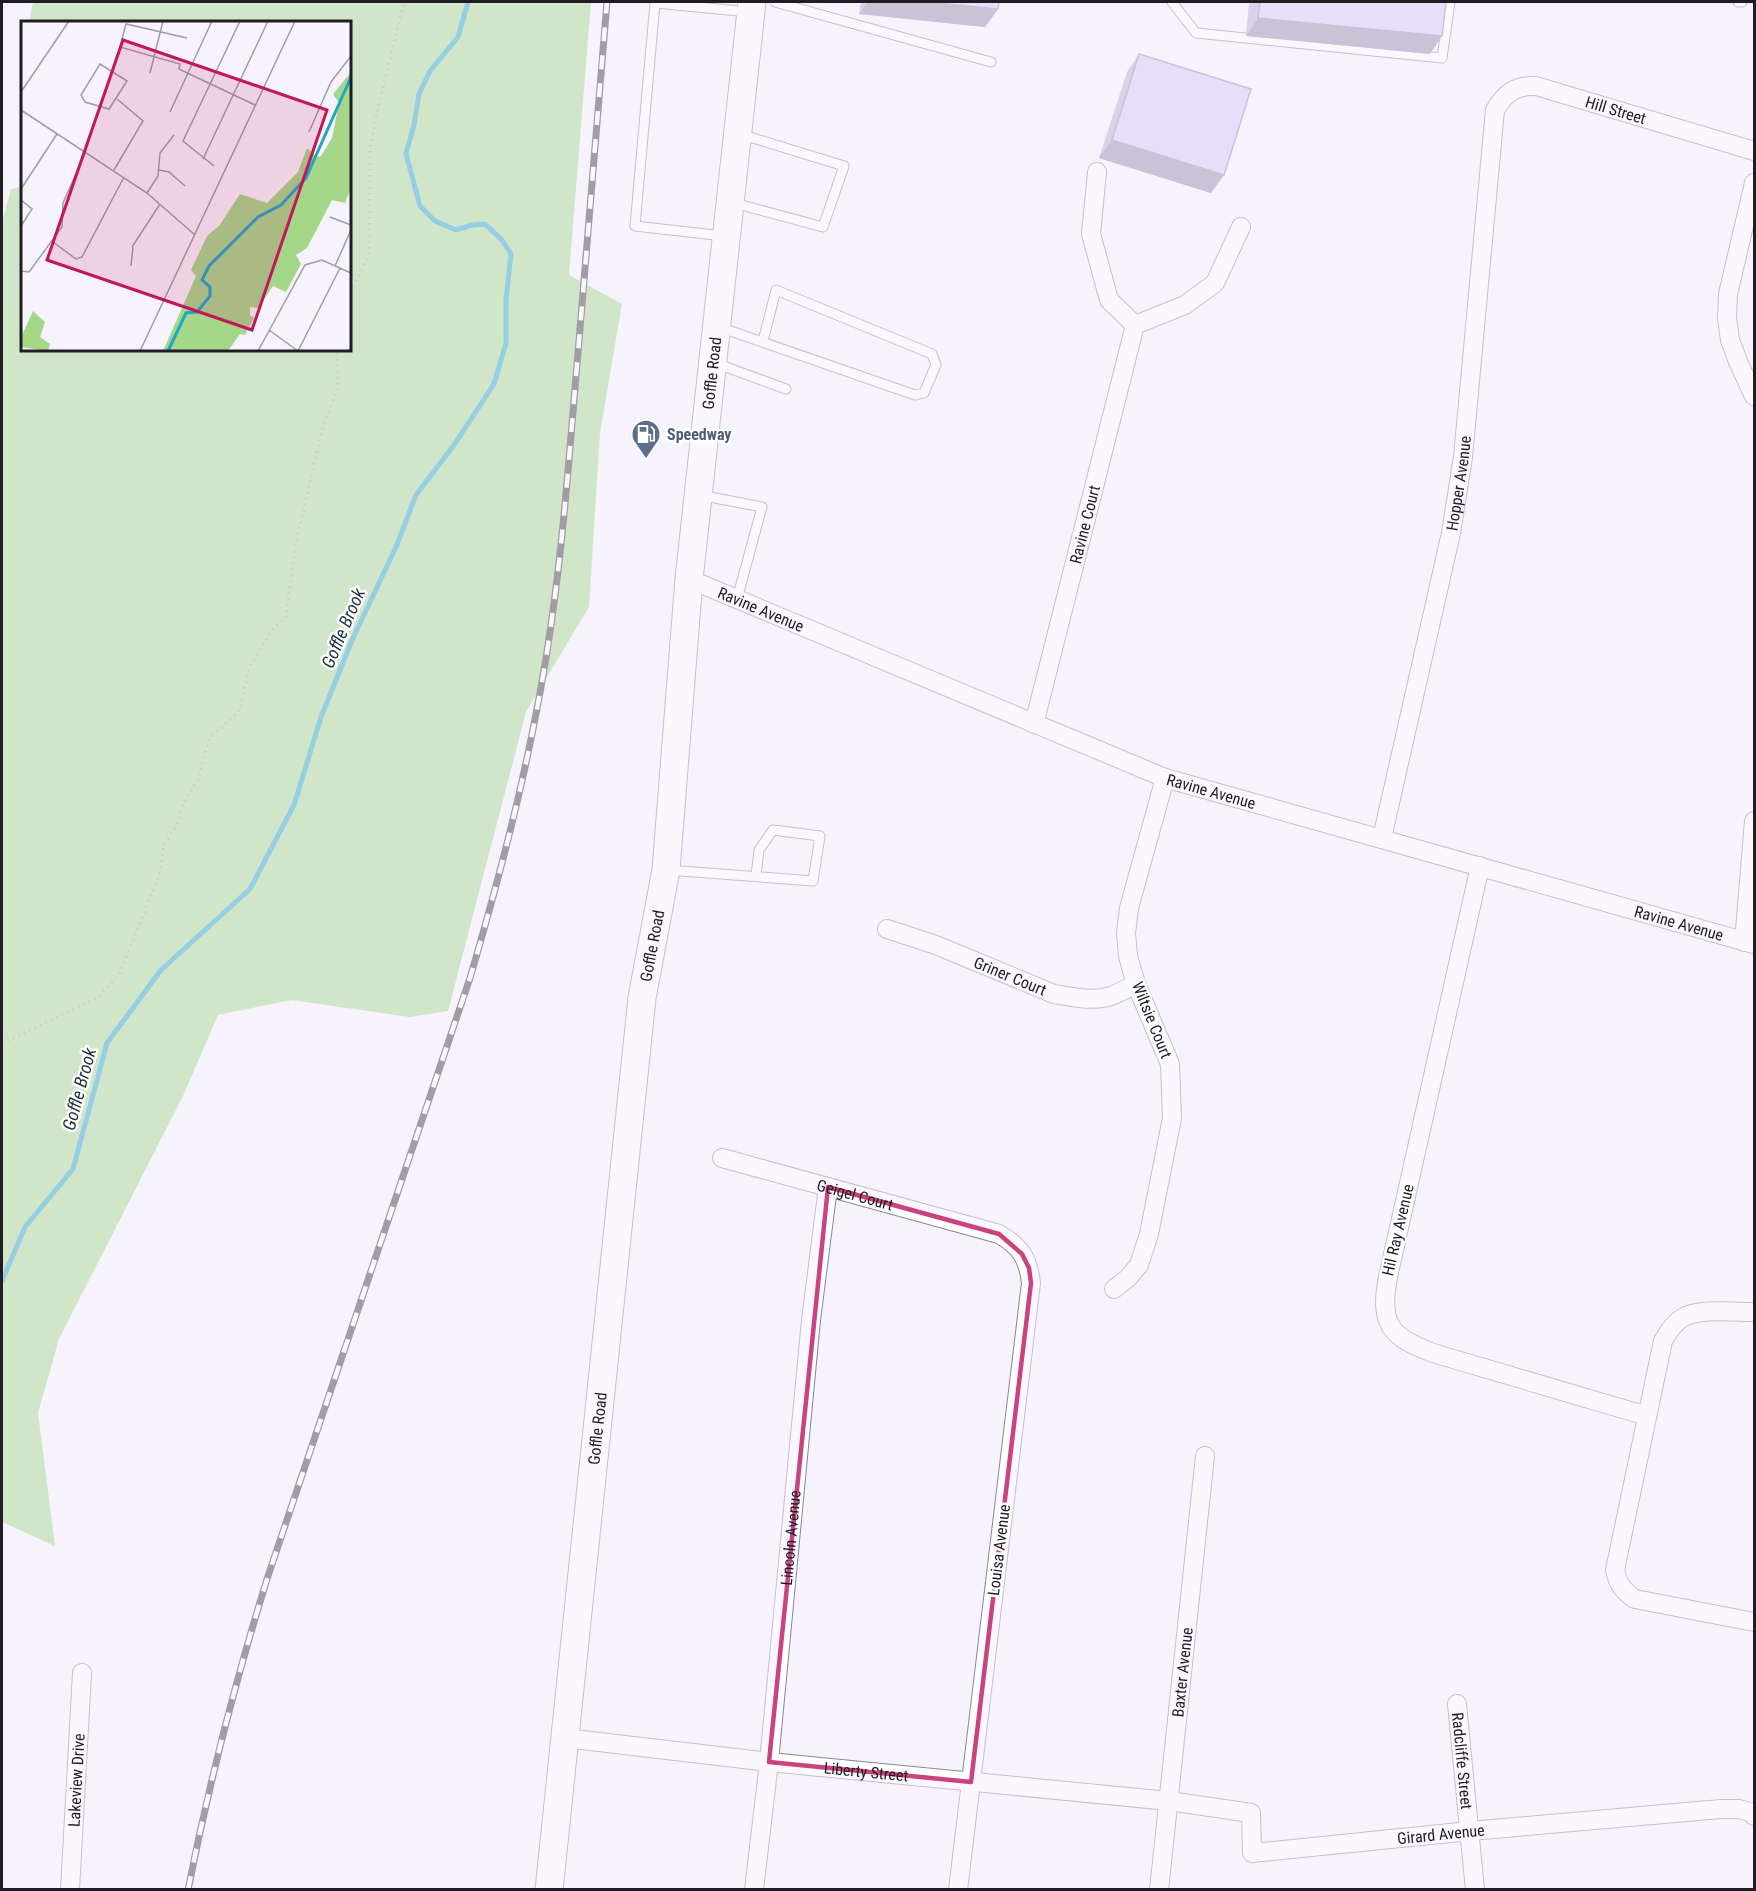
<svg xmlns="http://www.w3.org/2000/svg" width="1756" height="1891" viewBox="0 0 1756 1891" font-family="'Roboto Condensed',sans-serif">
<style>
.forest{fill:#a5d789}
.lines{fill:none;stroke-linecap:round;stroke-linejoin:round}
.stream{stroke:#1ea5c8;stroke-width:5}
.lane-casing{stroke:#8b8599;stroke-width:11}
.street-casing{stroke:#8b8599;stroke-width:20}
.primary-casing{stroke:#8b8599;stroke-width:29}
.path{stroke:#a09da6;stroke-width:3;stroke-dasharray:1.5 4.5;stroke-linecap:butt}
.lane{stroke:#fff;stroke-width:9}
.street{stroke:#fff;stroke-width:18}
.primary{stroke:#fff;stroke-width:27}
.rail-casing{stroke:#3a373f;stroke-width:7}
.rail{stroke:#fff;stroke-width:4.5;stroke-dasharray:14;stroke-linecap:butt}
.wall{fill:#b8aad5}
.shaded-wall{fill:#968bae}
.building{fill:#d6c6f8;stroke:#968bae;stroke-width:1.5}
.marked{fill:none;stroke:#ca427e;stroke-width:4.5;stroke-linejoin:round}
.labels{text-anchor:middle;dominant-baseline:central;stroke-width:5;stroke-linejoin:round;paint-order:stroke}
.street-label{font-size:16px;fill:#1f1c24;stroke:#fff}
.service-label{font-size:16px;font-weight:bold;fill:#4e5e75;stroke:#fff;text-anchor:start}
.water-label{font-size:18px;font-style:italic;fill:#1e333a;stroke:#fff}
.inset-river{fill:none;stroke:#1ea5c8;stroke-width:3}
.inset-road{fill:none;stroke:#a09da6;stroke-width:1.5}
.view{fill:#c2185b;fill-opacity:0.15;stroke:#c2185b;stroke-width:3}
.inset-edge{fill:none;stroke:#1f1c24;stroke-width:3}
</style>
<rect width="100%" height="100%" fill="#f6f3fc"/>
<!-- forest -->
<polygon class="forest" points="33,2 591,2 569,275 622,304 600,433 589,607 526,712 448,1011 410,1017 291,1000 218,1015 183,1096 59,1339 38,1413 55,1546 2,1522 2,222 11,189 22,187 22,350 350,350 350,22 29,22"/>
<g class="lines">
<!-- stream -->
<polyline class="stream" points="2,1281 25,1227 73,1169 107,1043 161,970 250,889 294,805 321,717 353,638 396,547 416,495 454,445 494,384 506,343 506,300 511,254 502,240 485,224 472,225 456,230 435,221 420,206 406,154 414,125 419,94 430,71 458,37 468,2"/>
<!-- lane casing -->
<g class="lane-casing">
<g id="lane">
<polyline points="775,2 991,62"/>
<polyline points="1172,2 1196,33 1442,58 1450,2"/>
<polyline points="1738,2 1742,2"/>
<polyline points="734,203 823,227 844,166 740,134"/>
<polyline points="724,236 635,226 655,3 749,12"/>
<polyline points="719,327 915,395 924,393 936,365 932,354 776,290 763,341"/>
<polyline points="715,363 786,389"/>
<polyline points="699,495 762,507 737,599"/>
<polyline points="668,870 813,881 820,836 773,830 759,850 756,876"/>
</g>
</g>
<!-- street casing -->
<g class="street-casing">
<g id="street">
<polyline points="1097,172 1091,234 1109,300 1135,325"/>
<polyline points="1754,183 1728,294 1727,318 1730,340 1739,364 1754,396"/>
<polyline points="1135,325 1185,305 1215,283 1241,227"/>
<path id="s1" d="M689 579 1165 778 1754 944"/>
<path id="s2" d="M1034 724 1135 325"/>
<path id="s3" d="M1382 838 1451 533 1463 457 1495 110C1505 93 1516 85 1536 86L1754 151"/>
<path d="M1480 866 1388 1277C1379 1324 1390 1337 1433 1353L1647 1416"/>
<path id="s4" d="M887 929 936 945 1054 994C1072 997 1093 1002 1111 996 1119 993 1128 988 1136 984"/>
<polyline points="1744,942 1754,821"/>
<path id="s5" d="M722 1158 999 1234C1021 1247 1028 1258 1031 1283L958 1890"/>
<polyline points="1114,1289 1128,1278 1139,1265 1149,1234 1172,1118 1170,1064 1136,984 1128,956 1126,933 1129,908 1165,778"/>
<path d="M1754 1312C1734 1312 1699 1308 1682 1318 1673 1324 1668 1332 1663 1341L1615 1570C1618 1584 1623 1591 1635 1599L1754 1622"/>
<path id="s6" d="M1457 1704 1475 1890"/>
<path id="s7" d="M565 1738 769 1762 1169 1801 1251 1813 1252 1853 1470 1831 1721 1809H1739L1753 1813 1754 1816"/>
<path id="s8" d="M70 1890 82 1673"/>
<path id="s9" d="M754 1890 769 1762 811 1320 828 1187"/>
<path id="s10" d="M1159 1890 1205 1456"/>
</g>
</g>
<!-- primary casing -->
<g class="primary-casing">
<g id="primary">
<path id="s11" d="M549 1890 642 998 666 870 689 579 752 2"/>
</g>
</g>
<!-- path -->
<g class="path">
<polyline points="350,304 350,293 369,255 370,149 378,107 404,2"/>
<polyline points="2,1043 97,998 119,975 159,876 164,845 176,827 186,797 198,780 209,739 240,710 249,668 271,631 286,617 296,542 323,427 338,388 337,356 338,350"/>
</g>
<!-- lane -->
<use href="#lane" class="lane"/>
<!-- street -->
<use href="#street" class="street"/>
<!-- primary -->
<use href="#primary" class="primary"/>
<!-- rail casing -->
<g class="rail-casing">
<path id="rail" d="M188 1890C209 1783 236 1679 268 1576L470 978C504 862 534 745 551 625 564 535 570 444 578 353 588 236 597 119 607 2"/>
</g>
<!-- rail -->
<use href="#rail" class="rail"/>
</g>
<!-- wall -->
<g class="wall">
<polygon points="861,2 999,2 998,9 985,27 859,14"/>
<polygon points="1249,2 1446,2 1430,54 1246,36"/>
<polygon points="1139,54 1211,193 1099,158 1127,72"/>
</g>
<!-- shaded-wall -->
<g class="shaded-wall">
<polygon points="868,2 926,2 998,9 985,27 859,14"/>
<polygon points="1258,18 1442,36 1430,54 1246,36"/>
<polygon points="1112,140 1224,175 1211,193 1099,158"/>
</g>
<!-- building -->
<g class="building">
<polygon points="926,2 999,2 998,9"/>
<polygon points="1260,2 1446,2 1442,36 1258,18"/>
<polygon points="1139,54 1251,89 1224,175 1112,140"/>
</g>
<!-- marked area -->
<path d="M0 0H1756V1891H0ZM828 1187 999 1234 1022 1254 1029 1268 1031 1283 971 1782 769 1762Z" fill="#f6f3fc" fill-opacity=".55" fill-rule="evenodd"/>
<path class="marked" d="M828 1187 999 1234 1022 1254 1029 1268 1031 1283 971 1782 769 1762Z"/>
<!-- icons -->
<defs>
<g id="fuel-pin" transform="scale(1.5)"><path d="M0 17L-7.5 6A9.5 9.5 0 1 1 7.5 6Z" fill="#5c6f8a" stroke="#fff"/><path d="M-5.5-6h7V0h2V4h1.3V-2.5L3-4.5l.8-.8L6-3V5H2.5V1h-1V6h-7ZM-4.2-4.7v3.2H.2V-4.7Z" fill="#fff"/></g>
</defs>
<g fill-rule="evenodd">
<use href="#fuel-pin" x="646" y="434"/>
</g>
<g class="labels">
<!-- street labels -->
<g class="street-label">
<text stroke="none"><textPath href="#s3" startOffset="872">Hill Street</textPath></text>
<text stroke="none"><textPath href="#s11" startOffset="1526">Goffle Road</textPath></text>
<text stroke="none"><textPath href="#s3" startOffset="363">Hopper Avenue</textPath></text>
<text stroke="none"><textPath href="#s2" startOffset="206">Ravine Court</textPath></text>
<text stroke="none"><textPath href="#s1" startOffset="78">Ravine Avenue</textPath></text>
<text stroke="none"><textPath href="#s1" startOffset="564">Ravine Avenue</textPath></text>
<text stroke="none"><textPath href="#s1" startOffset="1050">Ravine Avenue</textPath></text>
<text stroke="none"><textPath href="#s11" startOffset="950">Goffle Road</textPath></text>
<text stroke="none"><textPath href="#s4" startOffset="132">Griner Court</textPath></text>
<text transform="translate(1152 1020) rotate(68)">Wiltsie Court</text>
<text stroke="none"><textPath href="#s5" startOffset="138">Geigel Court</textPath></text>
<text transform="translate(1398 1230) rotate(-77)">Hil Ray Avenue</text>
<text stroke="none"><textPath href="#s11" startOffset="464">Goffle Road</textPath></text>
<text stroke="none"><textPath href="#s9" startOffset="354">Lincoln Avenue</textPath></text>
<text transform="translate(999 1550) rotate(-83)">Louisa Avenue</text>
<text stroke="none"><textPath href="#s10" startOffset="219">Baxter Avenue</textPath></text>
<text stroke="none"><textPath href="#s6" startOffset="57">Radcliffe Street</textPath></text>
<text stroke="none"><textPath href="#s7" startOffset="303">Liberty Street</textPath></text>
<text stroke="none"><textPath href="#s8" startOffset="110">Lakeview Drive</textPath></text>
<text stroke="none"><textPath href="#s7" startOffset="920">Girard Avenue</textPath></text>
</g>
<!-- service labels -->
<g class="service-label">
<text x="667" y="434">Speedway</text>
</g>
<!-- water labels -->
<g class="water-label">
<text transform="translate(343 628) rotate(-67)">Goffle Brook</text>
<text transform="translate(79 1089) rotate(-75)">Goffle Brook</text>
</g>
</g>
<!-- overview -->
<g transform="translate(21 21)">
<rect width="330" height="330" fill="#f6f3fc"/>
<path d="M330 51V167L324 182 311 179 286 227 275 234 280 243 265 271 252 265 237 287 229 286V294L233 297 224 314 219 313 207 330H142L175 255 170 249 186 215 198 205 219 173 246 182 277 151 286 127 296 136 300 135 311 117 318 82 312 73ZM12 290 24 301 19 316 29 323 27 330 0 326V316Z" fill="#a5d789"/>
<path class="inset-river" d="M147 330 165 292 176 291 189 275V266L181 259 188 245 237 196 260 184 285 157 330 56"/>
<path class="inset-road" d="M166 17 105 3 99 26 159 43 158 48 234 84M79 43 106 60 88 88 64 81 60 74ZM129 52 142 0M0 71 48 0M0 89 126 172 174 214M149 91 191 0M288 111 310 61 330 35M182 138 247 0M193 145 162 120 219 0M93 149 122 100 96 78M138 149 148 151 164 165M0 168 36 113M126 172 137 155 139 132 153 114M0 179 11 188 0 205M309 196 330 204M32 221 55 238 61 236 103 156M111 226 139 183M110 245 112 226M314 245 330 209M0 250 8 251 41 206 42 182 65 130M248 309 277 330M119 330 274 0M237 330 284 244 301 239 330 252M277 330 319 247"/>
<path class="view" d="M102 19 306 89 231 309 26 239Z"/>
<rect width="330" height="330" class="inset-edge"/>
</g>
<!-- border -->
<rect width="1756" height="1891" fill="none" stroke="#1f1c24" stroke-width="6"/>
</svg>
